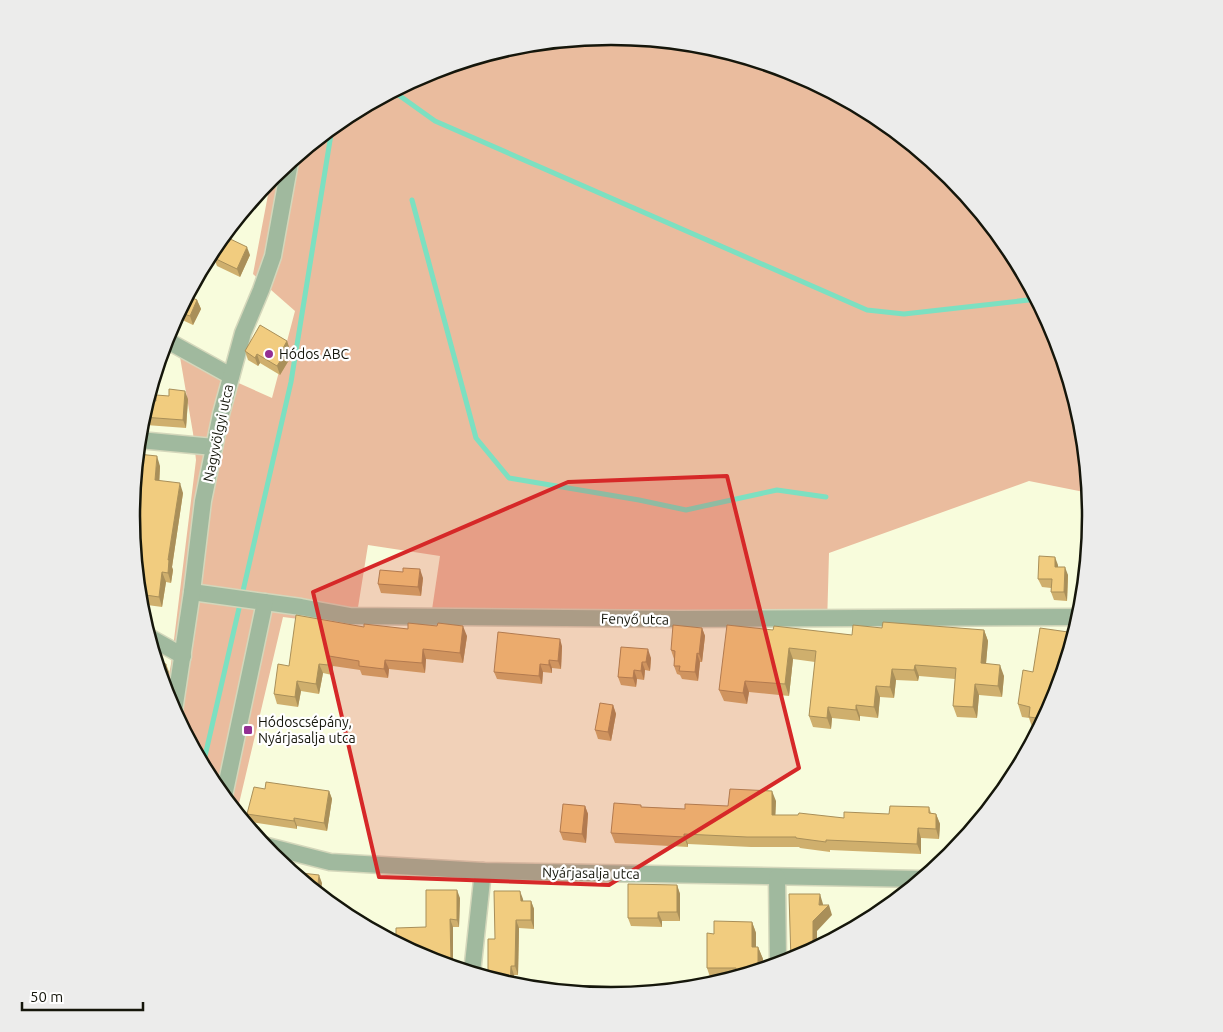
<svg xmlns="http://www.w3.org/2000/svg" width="1223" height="1032" viewBox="0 0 1223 1032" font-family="Ubuntu,sans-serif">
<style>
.green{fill:#eabc9e}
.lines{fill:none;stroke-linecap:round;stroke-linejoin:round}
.stream{stroke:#7ce0c1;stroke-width:5}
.minor-casing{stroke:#d4d7bb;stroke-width:19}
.minor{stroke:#a0b99e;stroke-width:16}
.wall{fill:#cfaf6d}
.shaded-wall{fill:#a98f59}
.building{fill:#f1cc7f;stroke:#a98f59}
.marked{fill:#d62828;fill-opacity:0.2;stroke:#d62828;stroke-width:4;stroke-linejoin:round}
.poi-dot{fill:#932e93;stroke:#fff;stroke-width:2}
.labels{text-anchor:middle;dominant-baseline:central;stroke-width:4.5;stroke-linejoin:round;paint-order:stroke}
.poi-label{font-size:14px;fill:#15160b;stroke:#fff;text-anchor:start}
.street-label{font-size:14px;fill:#15160b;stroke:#fff}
.rim{fill:none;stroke:#15160b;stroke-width:2.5}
</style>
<rect width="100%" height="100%" fill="#f8fcdc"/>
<!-- green -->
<polygon class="green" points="612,36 705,46 795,73 878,117 951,177 1011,250 1055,333 1082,423 1089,493 1029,481 829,553 827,626 430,623 440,556 368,545 355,626 283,617 237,812 212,782 168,699 166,691 171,664 196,460 193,433 180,357 272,398 295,311 253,274 271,179 345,117 428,73 518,45"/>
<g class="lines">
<!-- stream -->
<g class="stream">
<polyline points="393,91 435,121 867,310 904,314 1037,299"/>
<polyline points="412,200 476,438 509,478 639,500 686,510 777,490 826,497"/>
<polyline points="203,765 291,382 332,128"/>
</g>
<!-- minor casing -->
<g class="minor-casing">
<g id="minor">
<polyline points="166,340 231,376"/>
<polyline points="139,440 214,447"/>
<polyline points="192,592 301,607 350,616 680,619 1080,617"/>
<polyline points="149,637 183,656"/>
<polyline points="174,711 192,592 203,501 221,414 243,333 261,290 273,256 290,162"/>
<polyline points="224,796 265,602"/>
<polyline points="263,845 330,862 483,871 922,879"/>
<polyline points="777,877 778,964"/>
<polyline points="472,973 483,871"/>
</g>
</g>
<!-- minor -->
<use href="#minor" class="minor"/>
</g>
<!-- wall -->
<g class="wall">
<polygon points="250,255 240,277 217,266 214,258"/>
<polygon points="188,296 197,300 201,309 193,325 176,317"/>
<polygon points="287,341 290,350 287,355 289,360 280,375 260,363 258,366 248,360 245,351"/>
<polygon points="188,399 186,428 146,425 143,417 156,401"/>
<polygon points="160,466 159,481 183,493 172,567 173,570 171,583 166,582 162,607 140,604 135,553 137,540 134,539 132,516"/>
<polygon points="1058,565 1058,567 1068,575 1067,601 1054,600 1051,592 1051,588 1042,587 1038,579"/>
<polygon points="423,578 421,596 381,593 378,584"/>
<polygon points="364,627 467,636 463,663 426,659 425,673 389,669 388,678 362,675 360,670 333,666 332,675 323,673 319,694 301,691 298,707 277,704 274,694 289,666"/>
<polygon points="702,628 705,636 702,662 700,662 698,681 682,679 680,675 677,674 674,666 674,659 671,650"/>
<polygon points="882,628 984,630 988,641 986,664 1004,676 1002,697 979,695 977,718 957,717 953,706 955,679 919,676 918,681 896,680 894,698 880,697 878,718 860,716 860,721 832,718 831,729 813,727 809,716 815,662 793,659 789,696 749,692 747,704 724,701 719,690 773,630 852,635"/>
<polygon points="562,646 561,669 552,668 552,673 543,672 542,684 497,679 494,672"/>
<polygon points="621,647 651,658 650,671 645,670 644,680 637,679 636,687 621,685 618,677"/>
<polygon points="1033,672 1055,700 1038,730 1033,730 1029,718 1022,717 1018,704"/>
<polygon points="613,705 616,714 611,741 598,739 595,730"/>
<polygon points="265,789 329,791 332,799 327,831 297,826 297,829 250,822 247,814"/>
<polygon points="776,801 775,815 844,818 889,814 929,807 931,813 936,814 940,824 939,839 921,838 921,854 830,850 830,852 800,848 799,847 751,847 688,844 688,847 615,843 611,833 642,807 685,809 728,806"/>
<polygon points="585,806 588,814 586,843 563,840 560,832"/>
<polygon points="677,885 680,894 680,921 662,921 662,927 631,926 628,918"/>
<polygon points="460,898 459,927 453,927 453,967 428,959 426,927"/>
<polygon points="523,899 523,901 531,901 534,909 534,929 519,928 518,975 514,975 514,985 488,977 495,939"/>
<polygon points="752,922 756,933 756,947 758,947 763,959 763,969 728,980 711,980 707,968 714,934"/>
</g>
<!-- shaded-wall -->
<g class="shaded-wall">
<polygon points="247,247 250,255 240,277 237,269"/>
<polygon points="197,300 201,309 193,325 190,316"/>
<polygon points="287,341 290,350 287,355 289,360 280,375 277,366 282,350"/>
<polygon points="257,354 260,363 258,366 255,358"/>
<polygon points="185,391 188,399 186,428 183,420"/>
<polygon points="157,456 160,466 159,490 155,480"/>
<polygon points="180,483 183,493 172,567 173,570 171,583 168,573 168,560"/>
<polygon points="1055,557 1058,565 1058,575 1055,567"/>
<polygon points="1065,567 1068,575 1067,601 1064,592"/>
<polygon points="420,569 423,578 421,596 418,587"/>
<polygon points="162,572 166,582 162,607 159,597"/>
<polygon points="463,626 467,636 463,663 460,653"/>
<polygon points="702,628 705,636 702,662 699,654"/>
<polygon points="984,630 988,641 985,674 981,663"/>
<polygon points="560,639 562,646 561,669 558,661"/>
<polygon points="789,648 793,659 789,696 785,684"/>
<polygon points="423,649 426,659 425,673 422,663"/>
<polygon points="648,649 651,658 650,671 646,662"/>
<polygon points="697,653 700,662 698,681 695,672"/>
<polygon points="329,656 333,666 332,675 328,665"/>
<polygon points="385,660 389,669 388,678 384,669"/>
<polygon points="549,660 552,668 552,673 549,665"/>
<polygon points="642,662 645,670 644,680 641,671"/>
<polygon points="166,664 169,672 165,690 163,681"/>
<polygon points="319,664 323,673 319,694 316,684"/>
<polygon points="540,664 543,672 542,684 539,676"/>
<polygon points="915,665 919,676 918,681 914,670"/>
<polygon points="1000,665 1004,676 1002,697 998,686"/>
<polygon points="892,669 896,680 894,698 890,687"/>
<polygon points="634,670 637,679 636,687 633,678"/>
<polygon points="297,681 301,691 298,707 295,697"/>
<polygon points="745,681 749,692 747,704 743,693"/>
<polygon points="975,684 979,695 977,718 973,707"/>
<polygon points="876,686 880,697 878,718 874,707"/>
<polygon points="613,705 616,714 611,741 608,732"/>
<polygon points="856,705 860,716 860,721 856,710"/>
<polygon points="828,707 832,718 831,729 827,718"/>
<polygon points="329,791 332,799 327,831 324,823"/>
<polygon points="772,791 776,801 775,825 772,815"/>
<polygon points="585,806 588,814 586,843 582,834"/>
<polygon points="936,814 940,824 939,839 936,829"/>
<polygon points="294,818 297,826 297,829 294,821"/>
<polygon points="918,828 921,838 921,854 917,844"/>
<polygon points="684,834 688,844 688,847 684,837"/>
<polygon points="319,875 322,883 321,895 317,892"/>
<polygon points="677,885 680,894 680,921 677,912"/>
<polygon points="457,890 460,898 459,927 457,920"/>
<polygon points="520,891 523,899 524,909 521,901"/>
<polygon points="820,894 823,904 823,911 829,905 832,915 817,931 817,948 813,949 813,921 819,905"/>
<polygon points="531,901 534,909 534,929 531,920"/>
<polygon points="658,912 662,921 662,927 658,918"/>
<polygon points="450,919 453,927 453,967 451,961"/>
<polygon points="516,920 519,928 518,975 515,966"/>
<polygon points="752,922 756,933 756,959 752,947"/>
<polygon points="758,947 763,959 763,969 759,970 758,968"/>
<polygon points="511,966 514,975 514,985 510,984"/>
</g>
<!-- building -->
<g class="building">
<polygon points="224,236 247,247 237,269 214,258"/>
<polygon points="188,296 197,300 190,316 179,312"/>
<polygon points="260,325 287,341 282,350 286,352 277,366 257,354 255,358 245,351"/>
<polygon points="169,389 185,391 183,420 143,417 148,400 156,401 156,395 169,396"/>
<polygon points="138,454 157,456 155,480 180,483 168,560 169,560 168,573 162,572 159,597 139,594 135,553 139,531 133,530 132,516"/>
<polygon points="1039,556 1055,557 1055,567 1065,567 1064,592 1051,592 1052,579 1038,579"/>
<polygon points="403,568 420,569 418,587 378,584 380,570 403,572"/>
<polygon points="296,615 364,627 364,624 408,629 408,623 437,626 438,623 463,626 460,653 423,649 422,663 385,660 384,669 359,666 359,661 329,656 328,665 319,664 316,684 297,681 295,697 274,694 278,664 289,666"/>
<polygon points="883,622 984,630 981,663 1000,665 998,686 975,684 973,707 953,706 956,668 915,665 914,670 892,669 890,687 876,686 874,707 856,705 856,710 828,707 827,718 809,716 816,651 789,648 785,684 745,681 743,693 719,690 727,625 773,630 774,626 852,635 853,625 882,628"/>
<polygon points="673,625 702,628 699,654 697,653 695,672 679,671 680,666 674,666 675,651 671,650"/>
<polygon points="1040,628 1075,633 1055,700 1044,719 1029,717 1030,707 1018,704 1023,670 1033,672"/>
<polygon points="498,632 560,639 558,661 549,660 549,665 540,664 539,676 494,672"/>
<polygon points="621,647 648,649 646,662 642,662 641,671 634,670 633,678 618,677"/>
<polygon points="157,662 166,664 163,681"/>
<polygon points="600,703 613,705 608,732 595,730"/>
<polygon points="266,782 329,791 324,823 294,818 294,821 247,814 254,787 265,789"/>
<polygon points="730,789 772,791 772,815 798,815 799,813 844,818 844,812 889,814 890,806 929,807 929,813 936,814 936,829 918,828 917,844 826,840 826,842 796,838 796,837 747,837 684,834 684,837 611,833 614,803 641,805 641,807 685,809 685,804 728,806"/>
<polygon points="563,804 585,806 582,834 560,832"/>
<polygon points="293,872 319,875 317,892 293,873"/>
<polygon points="628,884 677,885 677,912 658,912 658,918 628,918"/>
<polygon points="426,890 457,890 457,920 450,919 451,961 434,961 428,959 396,942 396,928 426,927"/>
<polygon points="494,891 520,891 521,901 531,901 531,920 516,920 515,966 511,966 510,984 488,977 488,939 495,939"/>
<polygon points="789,894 820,894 819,905 829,905 813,921 813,949 795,959 791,961"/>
<polygon points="714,921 752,922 752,947 758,947 758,968 757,968 757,971 736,977 736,968 707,968 707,933 714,934"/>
</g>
<!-- marked area -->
<path class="marked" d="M727 476 799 768 609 885 379 877 313 592 568 482Z"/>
<!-- markers -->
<g class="poi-dot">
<circle cx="269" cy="354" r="5"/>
<rect x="243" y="725" width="10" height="10" rx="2.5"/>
</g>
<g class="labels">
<!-- poi labels -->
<g class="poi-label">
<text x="279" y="354">Hódos ABC</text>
<text x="258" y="722">Hódoscsépány,<tspan x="258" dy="16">Nyárjasalja utca</tspan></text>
</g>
<!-- street labels -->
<g class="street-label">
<text transform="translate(218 433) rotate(-78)">Nagyvölgyi utca</text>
<text transform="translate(635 619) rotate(1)">Fenyő utca</text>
<text transform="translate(591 873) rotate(1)">Nyárjasalja utca</text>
</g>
</g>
<!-- crop -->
<path d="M0 0H1223V1032H0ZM140 516a471 471 0 1 1 942 0a471 471 0 1 1-942 0Z" fill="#ececeb" fill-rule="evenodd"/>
<path class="rim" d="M140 516a471 471 0 1 1 942 0a471 471 0 1 1-942 0Z"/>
<!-- scale -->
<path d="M22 1002v8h121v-8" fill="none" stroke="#15160b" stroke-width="2.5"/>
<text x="30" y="1002" font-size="15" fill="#15160b" stroke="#ffffff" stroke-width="4" paint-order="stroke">50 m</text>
</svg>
